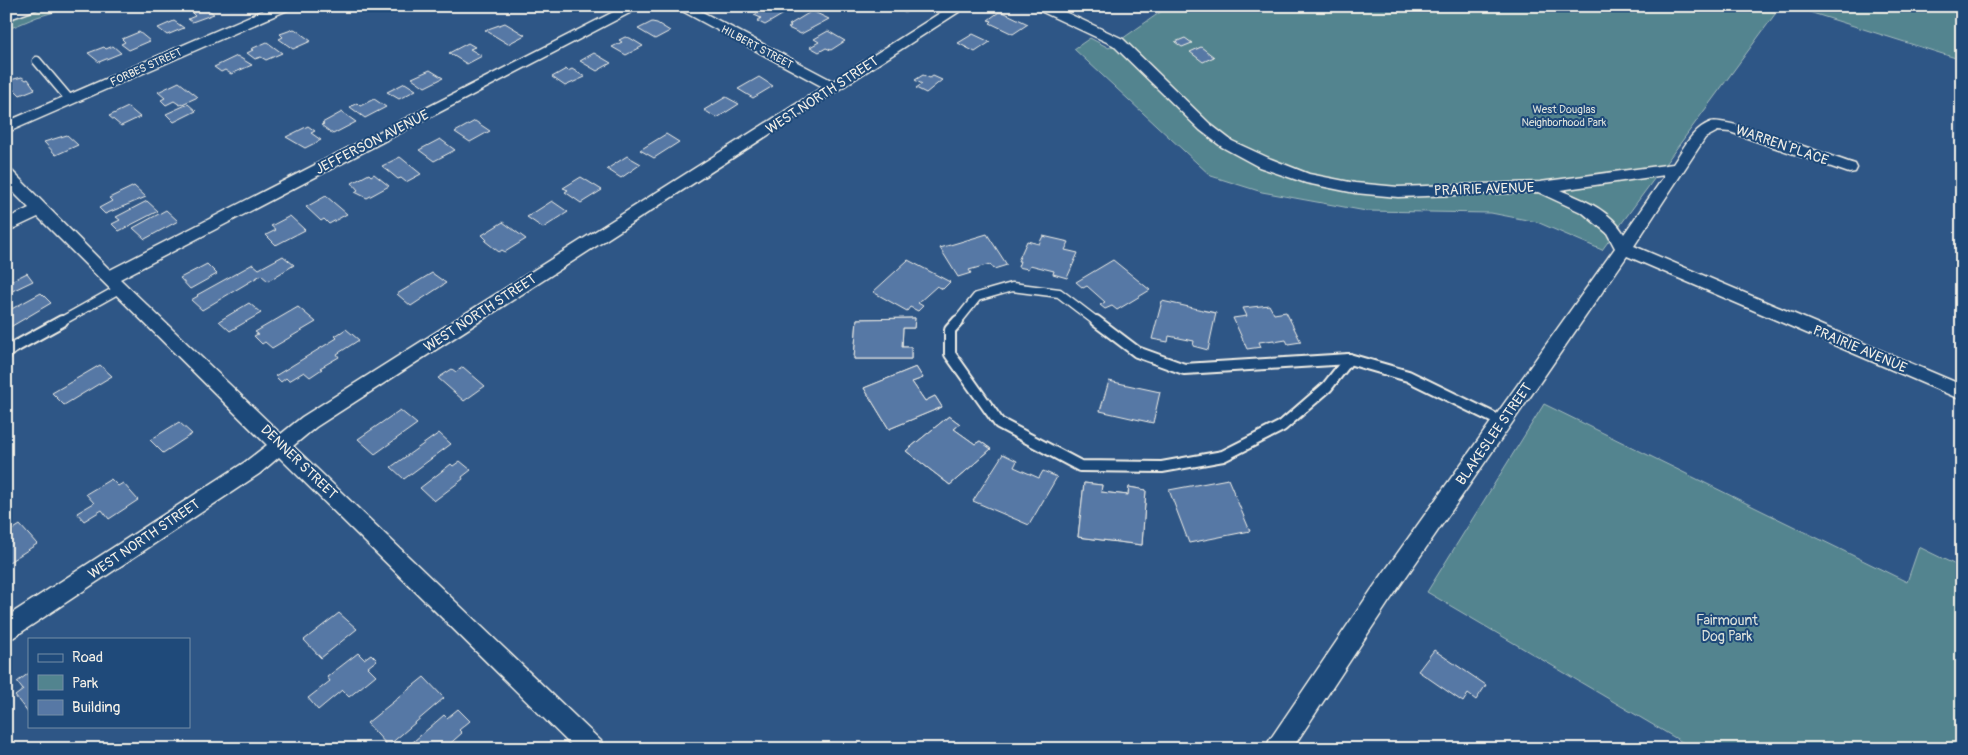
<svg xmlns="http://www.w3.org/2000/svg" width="1968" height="755" viewBox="0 0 1968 755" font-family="Pangolin,sans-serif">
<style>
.green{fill:#52848f;stroke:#a3babc}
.building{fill:#5778a5;stroke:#f4f1e8}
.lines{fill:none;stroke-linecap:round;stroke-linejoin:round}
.lane-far1-casing{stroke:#f4f1e8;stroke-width:11}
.lane-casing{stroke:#f4f1e8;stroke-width:14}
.street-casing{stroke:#f4f1e8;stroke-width:3}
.lane-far1{stroke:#1f4a7a;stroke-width:8}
.lane{stroke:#1f4a7a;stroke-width:10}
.street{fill:#1f4a7a;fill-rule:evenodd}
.labels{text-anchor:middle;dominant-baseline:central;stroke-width:4;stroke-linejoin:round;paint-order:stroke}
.far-street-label{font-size:11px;fill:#f4f1e8;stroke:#1f4a7a}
.far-park-label{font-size:11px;fill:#dce1db;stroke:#1f4a7a}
.street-label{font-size:14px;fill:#f4f1e8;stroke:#1f4a7a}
.park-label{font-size:14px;fill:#dce1db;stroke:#1f4a7a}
</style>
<rect width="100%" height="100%" fill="#2e5686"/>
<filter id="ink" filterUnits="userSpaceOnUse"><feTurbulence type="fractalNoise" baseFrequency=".02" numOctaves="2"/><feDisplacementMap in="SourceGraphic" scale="10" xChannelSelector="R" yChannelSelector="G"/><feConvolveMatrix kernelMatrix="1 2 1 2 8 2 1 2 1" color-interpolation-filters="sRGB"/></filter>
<g filter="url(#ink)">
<!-- green -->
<g class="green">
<polygon points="6,6 75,6 37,17 6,30"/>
<polygon points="1169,6 1781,6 1602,250 1537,222 1491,213 1366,211 1262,192 1211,176 1074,49 1090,38 1109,48"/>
<polygon points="1790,6 1962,6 1962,60"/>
<polygon points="1544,404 1907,582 1919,547 1962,568 1962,749 1694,749 1427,592"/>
</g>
<!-- building -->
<g class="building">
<polygon points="772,6 787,12 765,25 757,21 761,18 754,15"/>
<polygon points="883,6 909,6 913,8 905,13 899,10 896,12"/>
<polygon points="206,8 214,14 192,22 188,19 195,16 192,13"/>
<polygon points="812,11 829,19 801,34 788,28 791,26 789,25"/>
<polygon points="999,12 1005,13 1028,24 1013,34 990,23 992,21 988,20"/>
<polygon points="174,21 184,28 167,35 158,28"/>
<polygon points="652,22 657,23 670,31 655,39 638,29"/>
<polygon points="505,23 525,35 508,44 485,30"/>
<polygon points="294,29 296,30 311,41 293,49 279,39 283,37 280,34"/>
<polygon points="828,31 845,41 831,50 826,48 819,52 810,47 819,42 814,39"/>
<polygon points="139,32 150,41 129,50 121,44 125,42 122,39"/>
<polygon points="973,34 990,42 975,52 958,43"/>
<polygon points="625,37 630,38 643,46 626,55 612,47 622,42 619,40"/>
<polygon points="1185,38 1192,43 1182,47 1175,42"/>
<polygon points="267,42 282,53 266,60 261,57 255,59 247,53 253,50 251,49"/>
<polygon points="468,43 475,47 470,49 482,56 467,64 449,53"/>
<polygon points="113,46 121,53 99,62 88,53 104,47 106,49"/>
<polygon points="1201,47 1214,57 1203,62 1190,52"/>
<polygon points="594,53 611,63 597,71 580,61"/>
<polygon points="237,56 252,65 231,74 225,70 221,72 214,67"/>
<polygon points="566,69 568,71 572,69 585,77 565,86 552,77"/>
<polygon points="430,70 443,78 425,87 412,78"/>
<polygon points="923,75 930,78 933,76 942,80 926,93 916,88 922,84 915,80"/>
<polygon points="22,77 26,80 28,79 35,89 20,95 15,90 10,92 6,90 6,81"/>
<polygon points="759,77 773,86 753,98 738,89"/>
<polygon points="179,82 198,97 180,105 174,101 166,105 161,100 165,98 158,92"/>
<polygon points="405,83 416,90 399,99 387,92"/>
<polygon points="726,97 739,104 717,118 704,110"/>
<polygon points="374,99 386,107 365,118 350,107 357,103 360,106"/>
<polygon points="188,104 196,111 174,122 166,114"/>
<polygon points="128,107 140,117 121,126 109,116"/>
<polygon points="342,112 356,122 333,134 321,125 324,124 322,123"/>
<polygon points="475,121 490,131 470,142 455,132"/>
<polygon points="308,126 315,131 311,133 321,140 305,148 286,137"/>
<polygon points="666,134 679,142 654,158 640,150"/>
<polygon points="67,135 78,145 56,155 44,142"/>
<polygon points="440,139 455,150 434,161 419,150"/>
<polygon points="627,156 641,164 621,178 607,169"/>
<polygon points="400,157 421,174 406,182 401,178 398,179 382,166"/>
<polygon points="369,174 371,176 374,174 389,186 367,198 355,192 358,190 352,183"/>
<polygon points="581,177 602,190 581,203 565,192 568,190 563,188"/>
<polygon points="134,186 146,197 105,214 99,208 112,201 109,198"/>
<polygon points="326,196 347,214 329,224 324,219 321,221 306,207"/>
<polygon points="147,201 158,211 119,231 112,224 120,220 116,217"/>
<polygon points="552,201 568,212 543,228 527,217"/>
<polygon points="166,210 178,221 145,239 133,228"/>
<polygon points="290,216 305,230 276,245 266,235 276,230 271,226"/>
<polygon points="503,222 526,239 505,252 502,250 499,252 485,241 487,240 482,235"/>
<polygon points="987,234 1007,265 994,269 990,264 969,270 971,273 958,277 940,248"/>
<polygon points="1043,236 1069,242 1065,250 1078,253 1067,278 1053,274 1054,271 1030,265 1028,269 1018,267 1020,261 1018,261 1027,241 1039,244"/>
<polygon points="283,256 294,265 268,281 261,275 202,310 191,300 198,296 197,295 253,264 259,269"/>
<polygon points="908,260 950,282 943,289 937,286 918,303 923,306 918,311 910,307 907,311 873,292"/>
<polygon points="1113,260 1150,290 1117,310 1112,306 1105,309 1100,305 1105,302 1087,286 1083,288 1076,282"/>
<polygon points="207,264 217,274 190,289 180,278"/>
<polygon points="27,273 33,281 6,294 6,279 9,282"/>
<polygon points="432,273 446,283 411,306 397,294"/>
<polygon points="41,293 51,303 7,329 6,312"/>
<polygon points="1162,301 1216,313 1208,350 1193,346 1194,341 1169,336 1168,342 1152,339"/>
<polygon points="249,303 261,313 230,331 219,321"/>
<polygon points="1269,305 1274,314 1286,312 1301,342 1288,344 1286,340 1274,342 1274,340 1259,342 1261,347 1247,349 1233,318 1247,316 1243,308"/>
<polygon points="298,307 316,322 272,348 265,342 262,344 254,336 258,334 255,332"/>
<polygon points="915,318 914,328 903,328 902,347 911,347 911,359 854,359 857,319"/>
<polygon points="915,318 914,328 903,328 902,347 911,347 911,359 854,359 857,319"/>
<polygon points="346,329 359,340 337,354 339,357 320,368 322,369 310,377 304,372 289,381 286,378 281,382 275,376 337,338 335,336"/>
<polygon points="100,365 112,376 64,405 52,393"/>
<polygon points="463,367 485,386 464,401 438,378 452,369 456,372"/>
<polygon points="916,367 923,378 912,382 925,401 935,396 942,407 889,429 864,388"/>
<polygon points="916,367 923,378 912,382 925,401 935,396 942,407 889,429 864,388"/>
<polygon points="1109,381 1160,392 1153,423 1100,411"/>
<polygon points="400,410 417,424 375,454 358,439"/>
<polygon points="949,416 960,424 954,429 975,444 980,441 991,449 950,485 906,451"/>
<polygon points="949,416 960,424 954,429 975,444 980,441 991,449 950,485 906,451"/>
<polygon points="179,422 192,434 163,453 150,440"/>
<polygon points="439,433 451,444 404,479 391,467"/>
<polygon points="1003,454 1017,461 1014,467 1039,478 1043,471 1057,477 1029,525 973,501"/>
<polygon points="460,461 471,470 462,477 463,479 434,501 420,488 451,464 453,466"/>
<polygon points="111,479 118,486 123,483 138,500 109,519 102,510 84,521 77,513 94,503 86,494"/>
<polygon points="1228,479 1250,531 1189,543 1169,490"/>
<polygon points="1084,483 1102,485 1101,492 1128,495 1129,487 1146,490 1142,545 1078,537"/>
<polygon points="1084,483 1102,485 1101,492 1128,495 1129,487 1146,490 1142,545 1078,537"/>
<polygon points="20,525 37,544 6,564 6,534"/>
<polygon points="339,613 357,629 321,658 304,640"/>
<polygon points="1434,650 1486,685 1476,700 1468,694 1463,702 1418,671"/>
<polygon points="358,653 364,659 371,654 377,660 368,667 376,675 349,697 342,690 318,710 308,698 330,681 327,677"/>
<polygon points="29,673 29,714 15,696 23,690 17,682"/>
<polygon points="424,677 444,698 388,746 367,723"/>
<polygon points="458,709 470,721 459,730 462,733 444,749 406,748 444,715 447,718"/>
</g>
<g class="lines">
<!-- lane-far1 casing -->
<g class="lane-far1-casing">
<g id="lane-far1">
<polyline points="6,16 34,6"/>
<polyline points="37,61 70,100"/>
<polyline points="60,322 119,289"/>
<polyline points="957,322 977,297 1012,287 1059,293 1097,322"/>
</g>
</g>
<!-- lane casing -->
<g class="lane-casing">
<g id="lane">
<polyline points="958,321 950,330 950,354 999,423 1080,466 1162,467 1223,456 1282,426 1327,387 1349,359"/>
<polyline points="1096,321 1137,352 1184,369 1349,359"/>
<polyline points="6,354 13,348 62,321"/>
<polyline points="1349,359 1408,376 1502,422"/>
</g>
</g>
<!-- street casing -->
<g class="street-casing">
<g id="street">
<polygon points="273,6 292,6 290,9 6,133 6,122"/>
<polygon points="625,6 643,6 120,279 281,434 302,417 823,87 673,6 691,6 833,81 951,6 968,6 316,427 293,446 601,741 604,749 575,749 279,457 259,474 14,637 6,640 6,617 245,462 267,445 38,217 6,232 6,219 29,208 6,185 6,170 12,171 110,270"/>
<path d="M1034 6H1052L1123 39 1210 124 1232 141 1271 159 1309 174 1355 183 1398 187 1540 182 1673 164C1684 148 1692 129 1711 122 1728 117 1832 157 1855 164L1857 168 1855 172 1849 173 1730 132 1718 131 1705 138 1634 246 1962 385V400L1627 256 1388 603 1292 749H1266L1269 741 1372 589 1615 248 1607 233 1583 213 1538 192 1398 197 1355 193 1306 183 1259 167 1222 147 1200 130 1113 45 1036 9ZM1665 175 1624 234C1610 210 1584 200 1560 190Z"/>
</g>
</g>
<!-- lane-far1 -->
<use href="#lane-far1" class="lane-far1"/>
<!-- lane -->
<use href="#lane" class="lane"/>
<!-- street -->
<use href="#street" class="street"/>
</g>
</g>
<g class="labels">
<!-- far-street labels -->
<g class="far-street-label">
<text transform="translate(757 47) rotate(28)">HILBERT STREET</text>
<text transform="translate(146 67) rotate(-24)">FORBES STREET</text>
</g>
<!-- far-park labels -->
<g class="far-park-label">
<text x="1564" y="109">West Douglas<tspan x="1564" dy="13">Neighborhood Park</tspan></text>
</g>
<!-- street labels -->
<g class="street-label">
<text transform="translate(822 95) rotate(-33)">WEST NORTH STREET</text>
<text transform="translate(372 142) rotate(-27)">JEFFERSON AVENUE</text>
<text transform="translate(1782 145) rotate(19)">WARREN PLACE</text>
<text transform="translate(1484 189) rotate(-2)">PRAIRIE AVENUE</text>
<text transform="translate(480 313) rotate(-33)">WEST NORTH STREET</text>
<text transform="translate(1860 349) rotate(23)">PRAIRIE AVENUE</text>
<text transform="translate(1494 434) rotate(-55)">BLAKESLEE STREET</text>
<text transform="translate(299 462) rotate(44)">DENNER STREET</text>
<text transform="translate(144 539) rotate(-34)">WEST NORTH STREET</text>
</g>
<!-- park labels -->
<g class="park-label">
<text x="1727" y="620">Fairmount<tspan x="1727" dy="16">Dog Park</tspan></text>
</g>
</g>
<!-- margin -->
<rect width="1968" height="755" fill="none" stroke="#1f4a7a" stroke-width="25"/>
<rect x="12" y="12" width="1943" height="730" fill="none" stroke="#f4f1e8" stroke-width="2" filter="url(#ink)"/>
<!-- legend -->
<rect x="28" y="638" width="162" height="90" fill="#1f4a7a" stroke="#748da6"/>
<rect x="38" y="654" width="25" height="8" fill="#1f4a7a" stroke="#748da6"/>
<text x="72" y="662" font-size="15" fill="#f4f1e8">Road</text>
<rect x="38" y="675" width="25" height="15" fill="#52848f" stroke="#748da6"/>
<text x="72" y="688" font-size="15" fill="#f4f1e8">Park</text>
<rect x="38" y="700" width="25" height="15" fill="#5778a5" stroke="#748da6"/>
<text x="72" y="712" font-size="15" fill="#f4f1e8">Building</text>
</svg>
